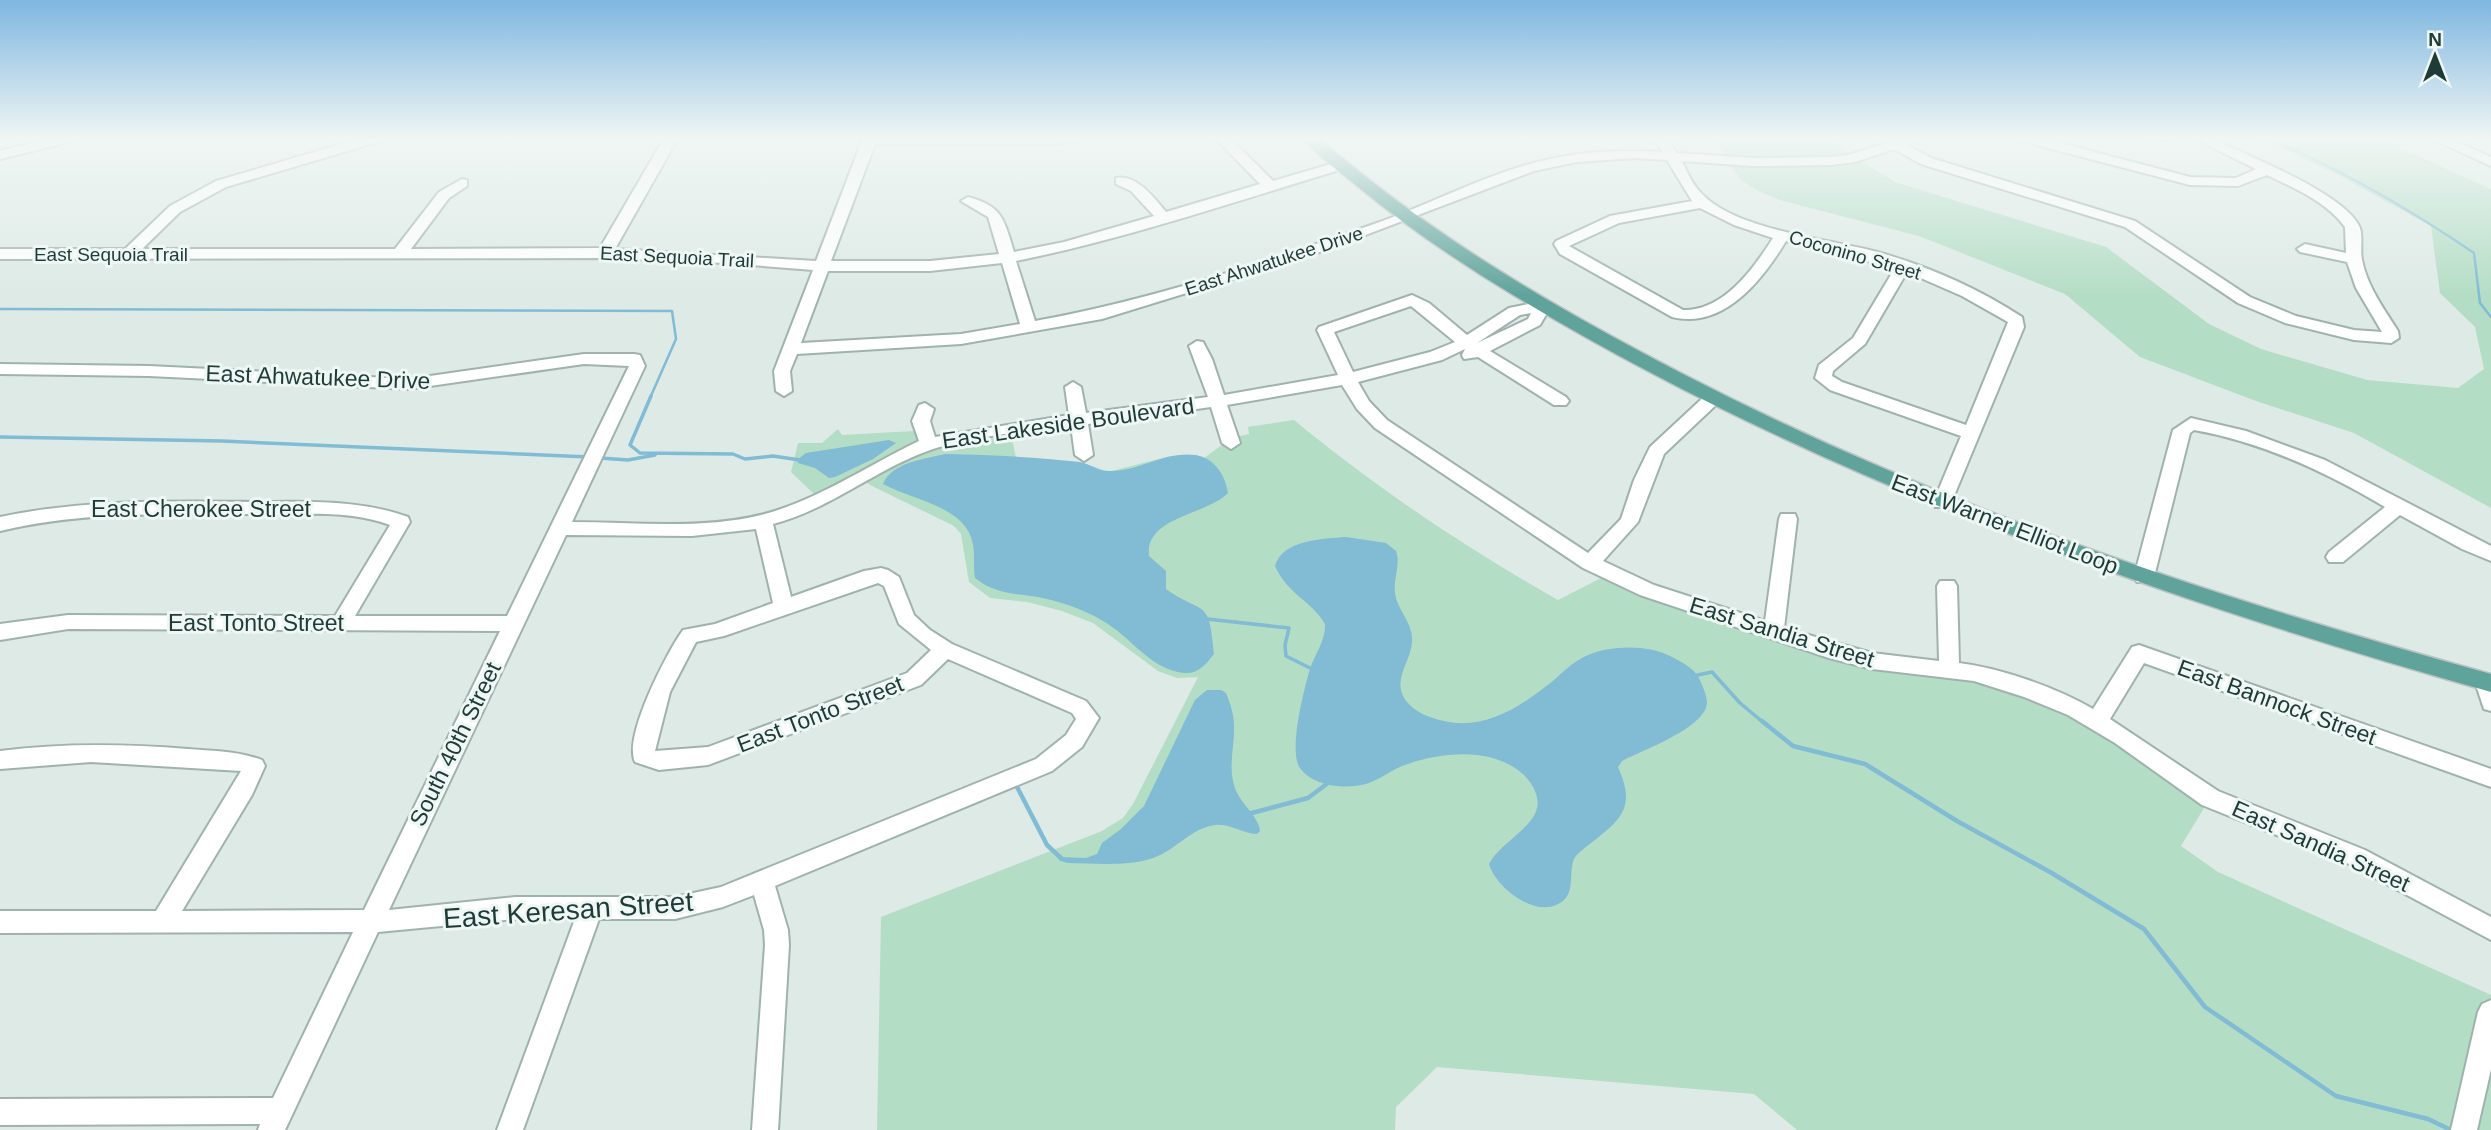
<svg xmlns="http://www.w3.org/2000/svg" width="2491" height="1130" viewBox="0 0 2491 1130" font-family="Arial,sans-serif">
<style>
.green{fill:#b4ddc5}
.water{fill:#81bbd4}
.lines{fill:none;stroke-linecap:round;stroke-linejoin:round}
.stream-far2{stroke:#81bbd4;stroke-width:2.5}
.stream-far1{stroke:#81bbd4;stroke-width:3.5}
.stream{stroke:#81bbd4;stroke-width:4.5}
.minor-casing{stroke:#a0b2ae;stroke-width:4}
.major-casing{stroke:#bcc4c3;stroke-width:3}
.minor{fill:#fff;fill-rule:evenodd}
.major{fill:#5fa39b;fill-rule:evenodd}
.labels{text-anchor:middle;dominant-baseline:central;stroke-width:6;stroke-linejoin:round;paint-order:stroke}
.far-street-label{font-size:19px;fill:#1e3b37;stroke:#eef7f4}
.street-label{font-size:23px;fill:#1e3b37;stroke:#eef7f4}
.near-street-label{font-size:28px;fill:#1e3b37;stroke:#eef7f4}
</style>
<rect width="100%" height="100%" fill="#ddeae6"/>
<!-- green -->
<g class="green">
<polygon points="1716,138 1825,138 1895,182 2106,247 2209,324 2261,349 2367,380 2458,388 2484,369 2475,327 2440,293 2431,226 2336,174 2260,138 2378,138 2491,189 2491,508 2354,433 2256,401 2140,357 2065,294 1919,236 1783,201 1760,192 1742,181 1731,167"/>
<path d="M1294 420C1375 487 1466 548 1558 600L1611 573 1774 631 2031 691 2210 798 2181 846 2218 872 2491 995V1130H1797L1754 1094 1437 1067 1396 1107 1395 1130H877L881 917 1102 831 1123 818 1133 804 1198 677 1177 678 1158 671 1093 623 1062 611 1027 602 990 598 969 582 961 534 954 526 870 485 856 472 815 495 791 472 798 443H822L838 429 842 435 914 431 929 452 978 439 1011 434 1016 458 1083 463 1108 472 1170 456 1196 455 1204 458 1222 445 1237 443 1236 437 1249 434 1248 427Z"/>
</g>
<!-- water -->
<g class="water">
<polygon points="889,440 896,443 873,459 835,477 829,478 815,468 798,463 797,460 806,453"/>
<path d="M945 454C990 455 1035 457 1080 462 1090 464 1100 472 1111 471 1139 471 1166 451 1195 455 1215 458 1225 475 1228 493 1207 515 1144 517 1149 556L1166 571V589C1204 616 1209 596 1214 654 1206 664 1199 674 1184 673 1151 670 1130 636 1103 621 1087 611 1065 603 1047 599 1021 593 997 596 975 578 973 567 975 554 973 545 967 506 912 500 883 484 892 462 925 459 945 454Z"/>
<path d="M1346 537 1386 543 1396 551C1401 566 1393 578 1395 593 1397 610 1414 624 1412 642 1411 663 1390 681 1407 702 1416 713 1430 718 1444 721 1481 730 1516 710 1545 687 1558 678 1568 665 1582 658 1606 645 1646 644 1670 656 1680 661 1694 668 1699 678 1702 685 1707 695 1707 703 1705 728 1643 750 1622 761L1618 767C1636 807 1622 819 1591 843 1586 847 1579 852 1575 857 1568 870 1575 888 1565 899 1541 923 1496 889 1489 864 1499 844 1533 828 1537 808 1540 796 1532 783 1524 775 1492 746 1440 752 1402 766 1390 771 1380 779 1369 783 1348 790 1313 787 1300 768 1288 752 1304 689 1310 669 1315 654 1326 640 1325 624 1311 600 1288 595 1275 566 1283 539 1323 539 1346 537Z"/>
<path d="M1207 690H1221L1226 693C1230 703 1234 714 1234 725 1235 746 1228 764 1234 785 1238 802 1259 816 1260 831L1257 834C1242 834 1231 823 1215 825 1191 828 1176 850 1153 858 1128 867 1094 863 1067 863L1059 860V857L1086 858 1097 854 1102 843 1121 829 1144 806 1195 700Z"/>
</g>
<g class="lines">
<!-- stream-far2 -->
<g class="stream-far2">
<polyline points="2134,138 2174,142"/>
<path d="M2258 139C2280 142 2299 152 2319 162 2373 188 2424 219 2474 253L2480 303 2491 317"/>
<polyline points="0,309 672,311 676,339 650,398"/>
</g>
<!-- stream-far1 -->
<g class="stream-far1">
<polyline points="651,396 630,445 640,453 733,454 745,459 773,456 800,460"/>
<polyline points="0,437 222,441 589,457"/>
<polyline points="600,458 628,460 655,455"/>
<polyline points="1207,619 1289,628 1285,645 1286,656 1312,669"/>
<polyline points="1693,676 1712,672 1740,703 1764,723"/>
</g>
<!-- stream -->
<g class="stream">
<polyline points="1762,721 1793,746 1865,764 1957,821 2050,872 2144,929 2205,1007 2336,1096 2428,1119 2451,1130"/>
<polyline points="1015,783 1047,845 1062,859"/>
<polyline points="1248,814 1308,798 1328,783"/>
</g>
<!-- minor casing -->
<g class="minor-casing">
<g id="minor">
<polygon points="53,138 76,138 74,141 0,159 0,151"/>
<path d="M362 138H383L381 141 226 187 180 212 142 249H395L439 192 462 179 467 180V186L449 198 411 249 600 248 664 138H678L615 249 816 261 863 138H1080L1073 142 1051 144H875L831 261H930L999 254 988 217 961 201 968 197C1003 206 1004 220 1014 252L1064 242 1154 216 1131 191 1116 184V178C1137 174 1154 198 1166 212L1260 184 1215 138H1230L1273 181 1341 161 1348 165 1346 168C1236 201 1129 238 1016 261L1035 321C1148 301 1269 261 1377 223 1427 205 1475 180 1526 165 1569 152 1617 149 1663 152L1652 138H1666L1677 153 1753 158 1831 157 1848 155 1883 144 1881 141 1884 138H1923L1907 145 1931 158 2135 221 2250 297 2296 316 2354 330 2382 332 2356 288 2347 262 2300 252 2297 249 2305 244 2346 253 2345 227C2327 202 2294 188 2267 175L2238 186 2190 185 2021 141 2019 138H2041L2190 177 2236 178 2256 169 2193 138H2210C2244 154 2347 194 2360 228 2363 238 2360 250 2362 260 2367 286 2384 309 2398 331L2399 338 2391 343 2354 340 2285 323 2238 303 2125 227 1921 164 1894 149 1855 162 1831 165 1753 166 1682 161C1687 172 1692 184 1701 193 1736 231 1831 239 1881 253 1930 267 1979 289 2022 317L2024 327 1951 503 1949 507H1935L1933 503 1961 436 1830 390 1815 378 1819 365 1853 338 1895 268 1786 241C1763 279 1724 330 1672 317L1560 254 1554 244 1556 241 1610 216 1692 201 1667 160 1635 158 1577 162 1534 171 1326 250 1102 319 961 344 797 354 790 371 792 391 784 396 776 391 774 371 813 270 725 263 605 258 0 259V249H125L170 206 216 181ZM1700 208 1734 225 1773 238C1754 268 1724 311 1683 310L1569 246 1619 223ZM1002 263 1020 324 961 334 801 343 828 271H930ZM1907 272 1962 296 2008 322 1966 425 1842 382 1832 376 1833 371 1865 344Z"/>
<polygon points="2430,138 2448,138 2491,157 2491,166"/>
<path d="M1412 295 1429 303 1467 335 1509 308 1543 301 1551 306 1540 325 1490 351 1566 397 1569 401 1566 405H1554L1478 357 1464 359 1462 355 1465 349 1442 360 1358 382 1369 401 1387 420 1588 553 1621 519 1634 480 1650 447 1706 395H1718L1721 399 1718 403 1664 454 1638 522 1603 561 1654 585 1765 621 1779 519 1781 514H1795L1797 519 1784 628 1872 653 1939 661 1937 586 1940 581H1954L1957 586 1959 663C2001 668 2057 688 2093 709L2132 647 2139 645 2491 769V787L2144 663 2110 719 2218 791 2365 850 2491 917V940L2349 864 2202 805 2115 743 2068 715 2024 697 1974 681 1872 669 1829 658 1640 595 1583 568 1375 428 1357 409 1342 385 1227 405 1240 443 1231 449 1222 443 1211 407 1088 424 1093 455 1084 461 1075 455 1071 426C1029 431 972 436 933 449 877 468 831 509 773 524L791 597 864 571 881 568 888 570 899 577 914 615 930 630 952 644 1086 701 1099 718 1082 747 1052 771 775 886 788 930 789 945 778 1130H752L765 945 764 930 754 895 723 907 675 919H599L523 1130H497L575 919H516L378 932 285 1130H258L260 1124 0 1125V1099L273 1098 353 932 0 933V911H156L241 771 91 762 0 769V751C63 743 125 744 188 749 213 751 238 751 262 760L265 766 252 795 182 911 364 910 500 631 68 629 0 640V624L68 615 335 616 390 525C348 509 300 515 257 514 170 514 85 511 0 531V517C85 499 169 501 255 502 307 502 358 499 408 517L410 522 355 616H507L629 366 584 364 409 389 149 376 0 374V364L149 366 409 379 584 354H634L640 355 645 366 572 522C638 522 711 531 775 511 825 495 871 464 919 441L912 421 919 405 925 403 934 409 930 421 935 437 1069 415 1065 387 1073 382 1081 387 1086 413 1208 397 1189 346 1197 341 1203 342 1212 359 1224 395 1338 375 1317 330 1319 327ZM1411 306 1455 342 1430 352 1353 372 1334 332ZM1531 313 1528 319 1477 343 1520 315ZM756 529 773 603 715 624 683 630C667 652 623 737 635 762L659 770 708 765 921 685 948 659 1072 713 1076 719 1066 735 1036 759 721 887 675 897H516L389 910 566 535 692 536ZM878 583 884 586 899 624 931 650 907 673 708 747 655 751 670 692 696 642 724 636Z"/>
<path d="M2191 418 2246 431 2325 460 2491 546V561L2462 549 2400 515 2343 562H2329L2326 557 2329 552 2385 507C2326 472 2262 442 2194 430L2190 433 2154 577 2151 582H2137L2134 577 2173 430Z"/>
<polygon points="2485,674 2491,676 2491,711 2484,709 2475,682 2478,676"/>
<polygon points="2491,1000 2491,1069 2477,1130 2451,1130 2478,1012 2482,1004"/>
</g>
</g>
<!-- major casing -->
<g class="major-casing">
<path id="major" d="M1303 138H1319C1428 233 1551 306 1679 372 1937 506 2212 597 2491 674V692C2152 596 1819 479 1515 296 1460 263 1407 227 1357 186 1339 171 1317 156 1303 138Z"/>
</g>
<!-- minor -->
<use href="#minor" class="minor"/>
<!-- major -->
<use href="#major" class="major"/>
</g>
<!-- sky -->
<linearGradient id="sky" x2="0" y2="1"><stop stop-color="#7fb7e0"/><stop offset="0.47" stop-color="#f0f6f4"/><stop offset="1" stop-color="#f0f6f4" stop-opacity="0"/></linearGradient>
<rect width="2491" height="296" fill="url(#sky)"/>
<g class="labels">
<!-- far-street labels -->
<g class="far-street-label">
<text x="111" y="254">East Sequoia Trail</text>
<text transform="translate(1855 255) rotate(16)">Coconino Street</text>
<text transform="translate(677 257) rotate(3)">East Sequoia Trail</text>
<text transform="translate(1274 261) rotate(-18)">East Ahwatukee Drive</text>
</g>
<!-- street labels -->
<g class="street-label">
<text transform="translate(318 377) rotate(2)">East Ahwatukee Drive</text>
<text transform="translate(1068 423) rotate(-8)">East Lakeside Boulevard</text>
<text x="201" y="509">East Cherokee Street</text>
<text transform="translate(2005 524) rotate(21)">East Warner Elliot Loop</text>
<text x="256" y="623">East Tonto Street</text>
<text transform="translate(1782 632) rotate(17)">East Sandia Street</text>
<text transform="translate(2277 702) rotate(20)">East Bannock Street</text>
<text transform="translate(820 714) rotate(-21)">East Tonto Street</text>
<text transform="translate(455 744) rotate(-64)">South 40th Street</text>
<text transform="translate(2321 846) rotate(24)">East Sandia Street</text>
</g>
<!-- near-street labels -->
<g class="near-street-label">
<text transform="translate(568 910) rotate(-4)">East Keresan Street</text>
</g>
</g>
<!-- north arrow -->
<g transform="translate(2435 56)" stroke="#eef7f4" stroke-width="5" paint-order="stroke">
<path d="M0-5L12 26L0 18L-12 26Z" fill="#1e3b37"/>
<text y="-10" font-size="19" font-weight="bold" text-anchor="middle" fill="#1e3b37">N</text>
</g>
</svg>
